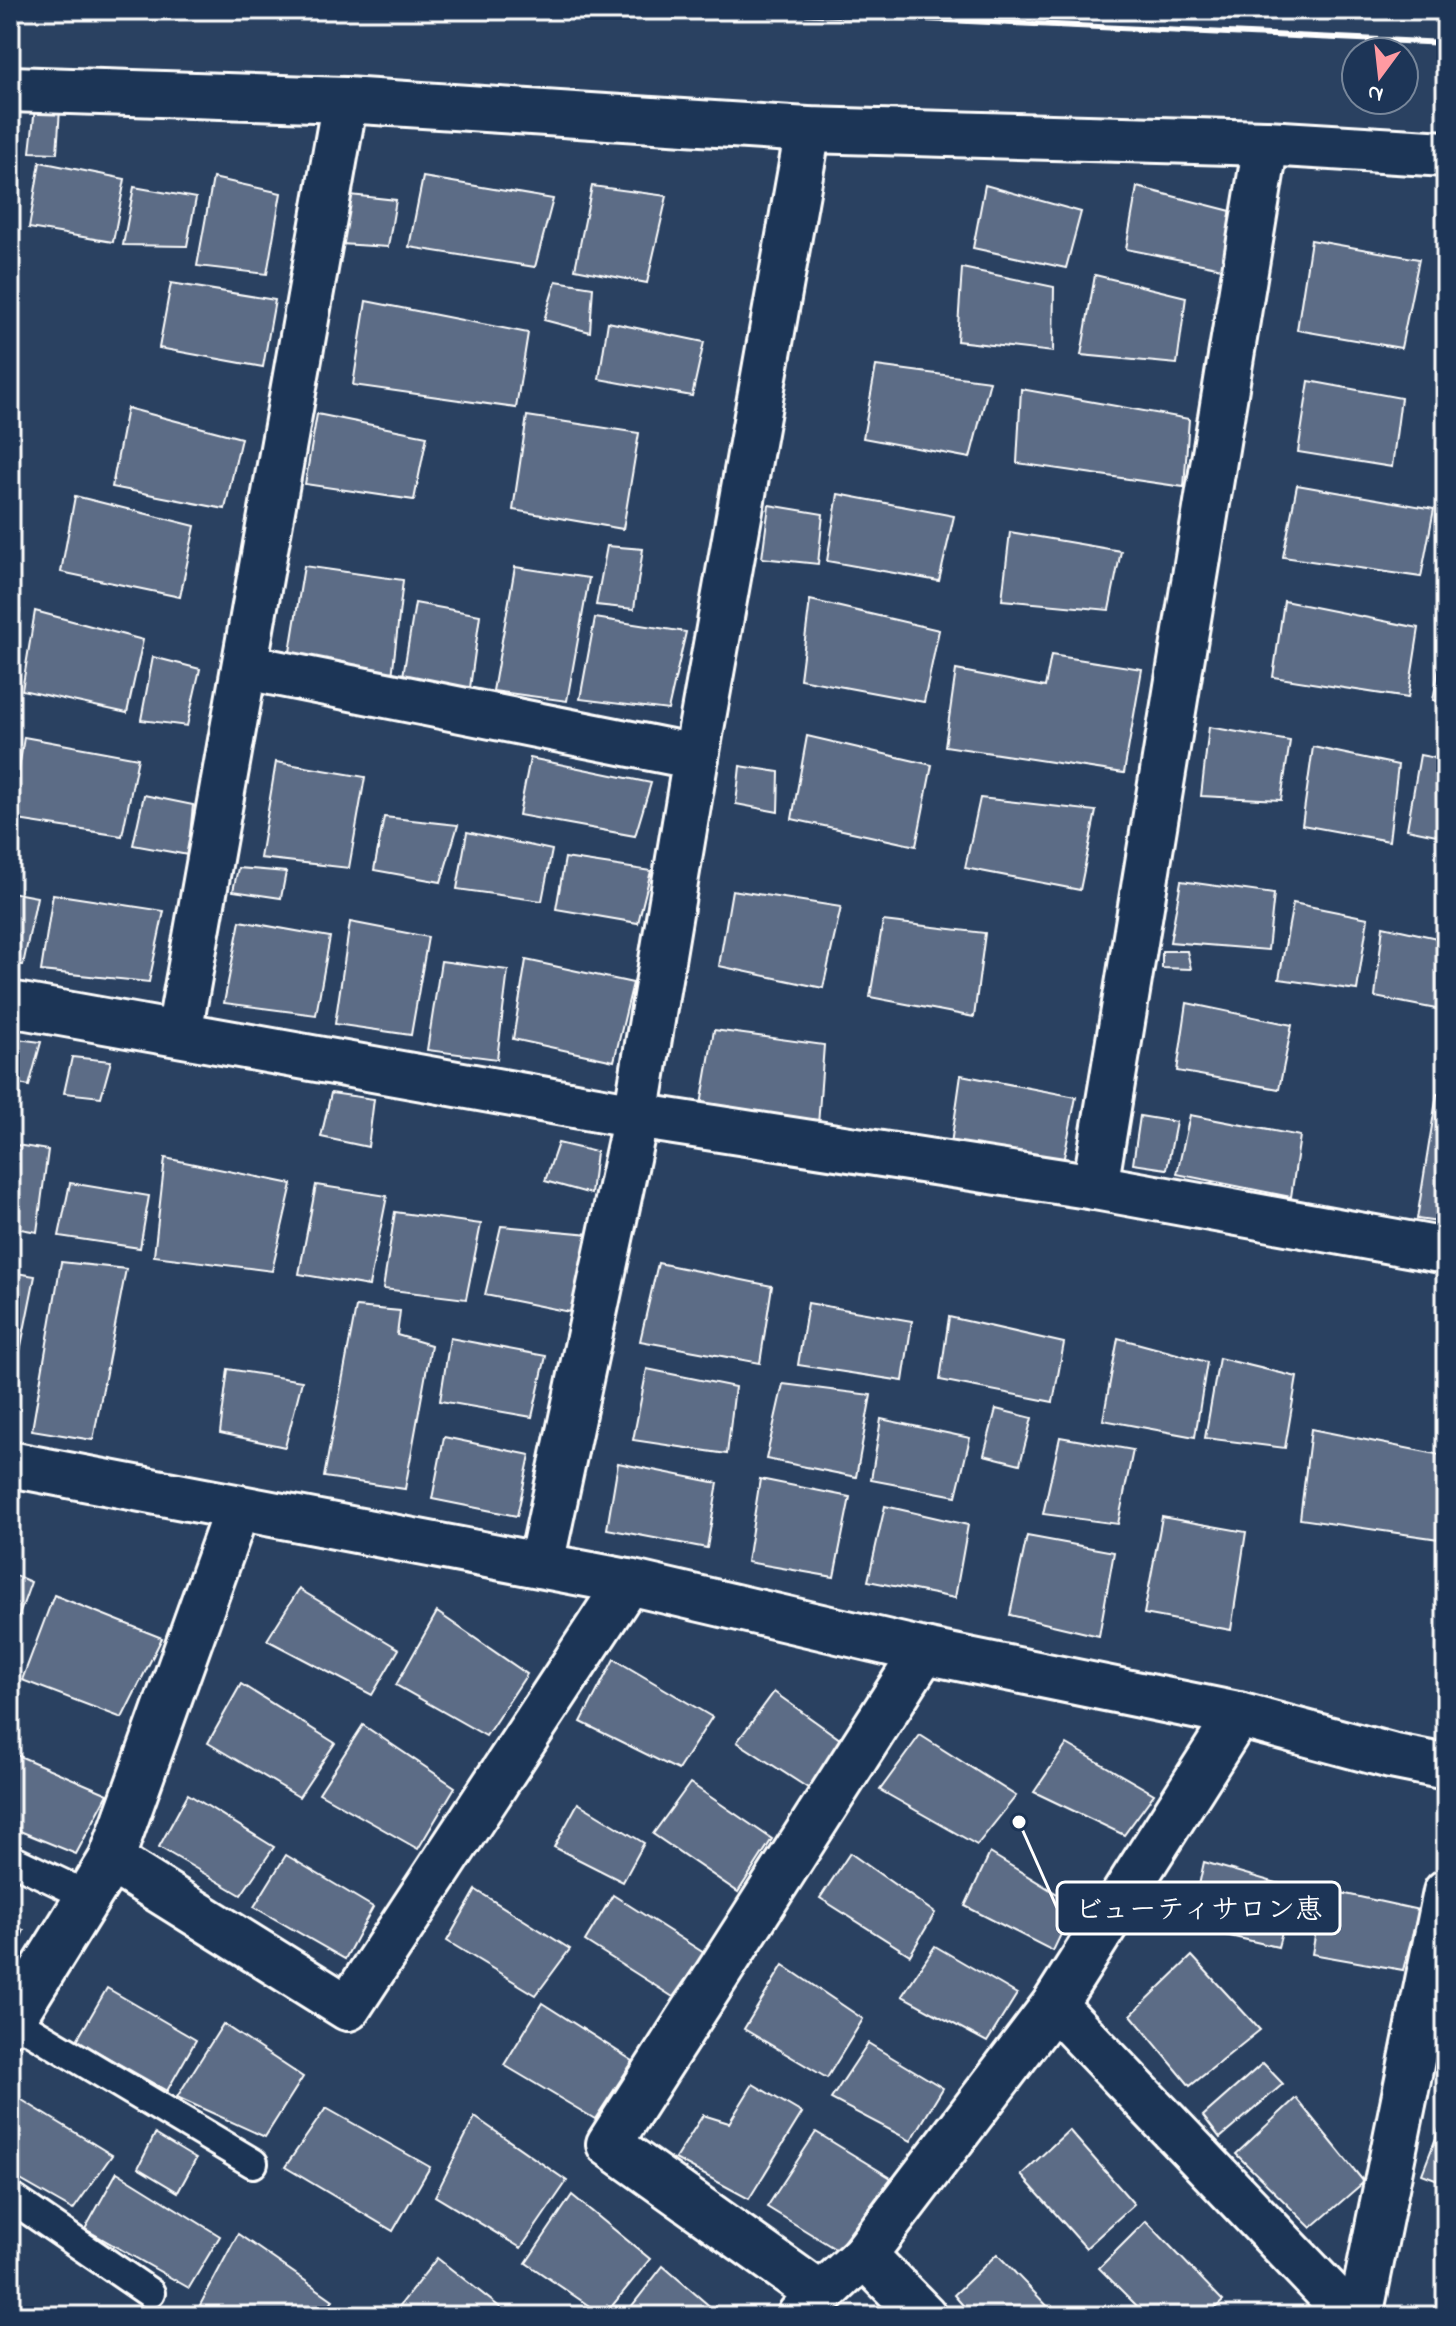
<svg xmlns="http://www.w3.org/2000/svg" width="1456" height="2326" font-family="'Indie Flower','Klee One',sans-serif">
  <rect width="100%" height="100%" fill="#2a4161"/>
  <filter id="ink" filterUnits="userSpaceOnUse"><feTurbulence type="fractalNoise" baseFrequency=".0125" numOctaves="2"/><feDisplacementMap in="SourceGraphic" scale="16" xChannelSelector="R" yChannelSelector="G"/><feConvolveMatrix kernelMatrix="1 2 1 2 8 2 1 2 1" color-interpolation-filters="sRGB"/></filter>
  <g filter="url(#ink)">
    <g fill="#5b6c86" stroke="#fff" stroke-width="2">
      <polygon points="35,108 60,109 57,153 30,152"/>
      <polygon points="40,162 125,179 113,242 29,228"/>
      <polygon points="423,177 553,199 535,267 409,247"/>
      <polygon points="213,178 281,193 267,274 197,266"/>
      <polygon points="985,185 1081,212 1066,268 973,248"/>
      <polygon points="592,186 667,196 647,283 575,269"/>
      <polygon points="134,187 196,198 187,246 123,245"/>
      <polygon points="1137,187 1231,211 1222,268 1126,249"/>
      <polygon points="350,195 396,200 388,247 341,244"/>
      <polygon points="1311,240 1419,259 1401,348 1297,330"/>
      <polygon points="962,268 1054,287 1053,352 957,341"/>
      <polygon points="1095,275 1186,297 1177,364 1081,355"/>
      <polygon points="556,281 593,287 590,332 544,320"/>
      <polygon points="171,283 275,300 263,367 159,348"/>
      <polygon points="366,301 528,333 516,408 353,385"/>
      <polygon points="1446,318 1446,353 1439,351"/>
      <polygon points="608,322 704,342 692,396 599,379"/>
      <polygon points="876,366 990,381 970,458 863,438"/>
      <polygon points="1309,381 1401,398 1392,467 1298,452"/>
      <polygon points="1021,389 1189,419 1184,487 1017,463"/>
      <polygon points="127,408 241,438 225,509 112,487"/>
      <polygon points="317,414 427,436 414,500 305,484"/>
      <polygon points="527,416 639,433 623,529 513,510"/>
      <polygon points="1297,485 1434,509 1421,577 1283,557"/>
      <polygon points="838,494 954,516 939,581 827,561"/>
      <polygon points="75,496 195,526 180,597 61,572"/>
      <polygon points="769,505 823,514 818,564 762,558"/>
      <polygon points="1010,532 1121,551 1109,610 1002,600"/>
      <polygon points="607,546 643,549 634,609 596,605"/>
      <polygon points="304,566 403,580 392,677 289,658"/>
      <polygon points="515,567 589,578 567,701 493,691"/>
      <polygon points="810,600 939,630 924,702 800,679"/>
      <polygon points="1284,601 1419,628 1408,698 1273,677"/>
      <polygon points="415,603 480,615 470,688 403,676"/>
      <polygon points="10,608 20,610 10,654"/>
      <polygon points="35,611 143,640 127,713 22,690"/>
      <polygon points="595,618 686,632 668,710 580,699"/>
      <polygon points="1445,635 1446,636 1446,702 1433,700"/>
      <polygon points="1051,655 1142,669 1124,773 945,746 956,670 1045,687"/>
      <polygon points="153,657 200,669 187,726 141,720"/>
      <polygon points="1209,727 1290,741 1281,800 1201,796"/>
      <polygon points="807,736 932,765 916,846 792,819"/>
      <polygon points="24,737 138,758 122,836 11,819"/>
      <polygon points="1313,747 1398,765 1389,841 1302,825"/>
      <polygon points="1420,755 1446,760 1446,837 1407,829"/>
      <polygon points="530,758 651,783 635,836 519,815"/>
      <polygon points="276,762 365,777 349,868 260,858"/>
      <polygon points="740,766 779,772 778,812 736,804"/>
      <polygon points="144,795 193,805 188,855 133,845"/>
      <polygon points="980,798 1096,811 1080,890 965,868"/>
      <polygon points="384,817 458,825 441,882 374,870"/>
      <polygon points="467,832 552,850 542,901 457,889"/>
      <polygon points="565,858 651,871 638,923 556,909"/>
      <polygon points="238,868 286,872 281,898 233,891"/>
      <polygon points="1181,881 1274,894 1268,950 1170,942"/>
      <polygon points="732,890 841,907 823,988 719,966"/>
      <polygon points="10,892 37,897 23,965 10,963"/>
      <polygon points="53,894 164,911 149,982 41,971"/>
      <polygon points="1293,903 1368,918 1357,990 1279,979"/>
      <polygon points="240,921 330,937 316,1015 224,1003"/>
      <polygon points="883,921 985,933 974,1017 870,997"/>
      <polygon points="350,922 428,937 411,1035 335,1024"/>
      <polygon points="1383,926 1446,940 1446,1011 1375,997"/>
      <polygon points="1162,951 1187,951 1191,969 1162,968"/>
      <polygon points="526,960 633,983 614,1061 513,1039"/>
      <polygon points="441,961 508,970 497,1059 427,1050"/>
      <polygon points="1187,1003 1292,1025 1279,1089 1177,1071"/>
      <polygon points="714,1030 824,1045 818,1125 701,1105"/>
      <polygon points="10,1038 41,1042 29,1086 10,1082"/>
      <polygon points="72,1057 111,1061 101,1097 64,1093"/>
      <polygon points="961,1075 1076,1097 1063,1162 951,1144"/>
      <polygon points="331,1093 374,1099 368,1147 321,1137"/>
      <polygon points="1437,1094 1446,1095 1446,1223 1417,1219"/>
      <polygon points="1190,1115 1300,1136 1291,1197 1177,1174"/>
      <polygon points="1140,1116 1176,1122 1167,1169 1133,1164"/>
      <polygon points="558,1143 596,1152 591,1194 545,1181"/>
      <polygon points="10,1144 48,1150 37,1232 10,1227"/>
      <polygon points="165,1158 292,1184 272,1271 154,1256"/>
      <polygon points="70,1183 149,1196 140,1248 59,1236"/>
      <polygon points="316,1185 387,1196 369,1286 299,1274"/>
      <polygon points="395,1212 481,1224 466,1299 383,1289"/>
      <polygon points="501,1226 590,1234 575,1313 485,1295"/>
      <polygon points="61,1262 126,1269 93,1440 32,1430"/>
      <polygon points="658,1263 772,1286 760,1363 640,1341"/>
      <polygon points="10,1272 35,1276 10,1401"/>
      <polygon points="808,1303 912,1321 903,1381 798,1365"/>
      <polygon points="356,1307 400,1311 397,1335 431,1345 405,1489 324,1477"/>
      <polygon points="949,1317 1064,1343 1053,1402 940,1380"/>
      <polygon points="450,1338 546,1356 532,1417 440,1401"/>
      <polygon points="1118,1338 1207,1362 1195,1437 1103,1420"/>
      <polygon points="1219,1358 1297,1377 1285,1448 1205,1438"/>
      <polygon points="228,1369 302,1381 285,1447 220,1433"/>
      <polygon points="647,1369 735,1387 727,1454 633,1440"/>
      <polygon points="783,1384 871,1395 856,1477 766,1459"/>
      <polygon points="996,1409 1032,1418 1020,1464 984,1455"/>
      <polygon points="881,1419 970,1438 956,1496 871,1480"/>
      <polygon points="1311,1429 1446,1456 1446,1540 1300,1519"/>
      <polygon points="444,1437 530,1455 517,1516 432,1499"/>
      <polygon points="1060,1437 1133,1450 1118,1524 1043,1514"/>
      <polygon points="618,1463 718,1483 707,1548 607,1529"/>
      <polygon points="760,1479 850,1497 834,1577 747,1562"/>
      <polygon points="885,1506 968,1525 955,1598 868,1581"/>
      <polygon points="1162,1517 1246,1532 1231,1630 1144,1614"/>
      <polygon points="1027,1536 1114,1552 1099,1636 1010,1615"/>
      <polygon points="10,1573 31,1582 10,1641"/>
      <polygon points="299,1589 399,1649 372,1695 267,1640"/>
      <polygon points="54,1595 162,1638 122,1718 22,1680"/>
      <polygon points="437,1612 527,1674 486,1736 396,1685"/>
      <polygon points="614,1659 712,1717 678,1770 581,1722"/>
      <polygon points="241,1684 335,1743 299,1797 208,1743"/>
      <polygon points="774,1692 844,1742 811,1790 737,1742"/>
      <polygon points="363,1725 455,1787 418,1849 319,1793"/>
      <polygon points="920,1735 1016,1796 977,1845 880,1790"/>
      <polygon points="1067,1744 1154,1794 1124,1835 1034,1792"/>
      <polygon points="10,1752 108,1794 76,1854 10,1827"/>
      <polygon points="690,1783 772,1839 738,1892 653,1834"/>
      <polygon points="188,1794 274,1847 241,1895 159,1847"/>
      <polygon points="578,1803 644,1843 623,1882 554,1847"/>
      <polygon points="850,1853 935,1913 910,1955 820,1898"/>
      <polygon points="990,1853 1075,1905 1053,1951 965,1906"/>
      <polygon points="286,1855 373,1907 345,1959 254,1907"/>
      <polygon points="1204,1862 1294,1888 1278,1947 1190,1927"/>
      <polygon points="1323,1889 1419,1910 1403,1970 1312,1954"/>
      <polygon points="476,1890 570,1949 536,1995 447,1941"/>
      <polygon points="613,1895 704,1953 673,1997 585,1941"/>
      <polygon points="10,1925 24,1930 10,1963"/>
      <polygon points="935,1946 1017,1994 987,2042 902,1996"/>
      <polygon points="1192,1956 1260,2030 1190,2086 1131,2015"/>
      <polygon points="783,1965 863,2019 827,2078 744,2029"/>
      <polygon points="107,1988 196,2040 167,2091 77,2040"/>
      <polygon points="542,2003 633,2061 595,2119 504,2065"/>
      <polygon points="223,2024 303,2077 265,2137 177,2097"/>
      <polygon points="868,2043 943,2088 911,2141 831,2099"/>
      <polygon points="1263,2063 1283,2084 1220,2138 1203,2116"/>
      <polygon points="753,2084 802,2113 749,2199 675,2159 703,2115 729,2123"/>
      <polygon points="17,2097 112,2155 73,2210 10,2174 10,2108"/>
      <polygon points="1296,2098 1364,2182 1311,2228 1236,2154"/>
      <polygon points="326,2108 430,2167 393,2231 285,2167"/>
      <polygon points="1446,2112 1446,2183 1422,2174"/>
      <polygon points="475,2117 567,2181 521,2248 435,2196"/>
      <polygon points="1069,2130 1134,2204 1086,2248 1021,2175"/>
      <polygon points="816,2132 891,2178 837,2250 767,2207"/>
      <polygon points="155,2134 196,2159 178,2192 138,2168"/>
      <polygon points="117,2172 220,2236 189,2288 85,2229"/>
      <polygon points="572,2195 650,2259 604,2316 526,2263"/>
      <polygon points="1146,2221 1223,2301 1206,2316 1147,2316 1099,2268"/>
      <polygon points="238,2234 333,2300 324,2316 220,2316 200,2305"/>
      <polygon points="997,2254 1057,2316 972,2316 954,2295"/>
      <polygon points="437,2258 511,2316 410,2316 398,2308"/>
      <polygon points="663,2266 721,2316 624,2316"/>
    </g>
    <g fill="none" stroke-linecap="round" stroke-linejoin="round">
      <defs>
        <g id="lane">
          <polyline points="10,1859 88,1896"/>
          <polyline points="12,2019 253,2163"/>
          <polyline points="10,2197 150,2293"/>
        </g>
        <g id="street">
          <polyline points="10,89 345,100 808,130 1266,143 1446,154"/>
          <polyline points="246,667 696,757"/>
          <polyline points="10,1004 636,1116 1095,1187 1446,1251"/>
          <polyline points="179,1033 345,100"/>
          <polyline points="1095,1187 1266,143"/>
          <polyline points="541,1564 636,1116 696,757 808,130"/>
          <polyline points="111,1860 348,2008 628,1582"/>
          <polyline points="1054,2005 1351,2316"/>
          <polyline points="10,2023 111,1860 237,1509"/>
          <polyline points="864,2255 924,2316"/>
          <polyline points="821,2295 609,2144 924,1651"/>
          <polyline points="800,2315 864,2255 1054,2005 1238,1715"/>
          <polyline points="1360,2316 1446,1892"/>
        </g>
        <polyline id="secondary" points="10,1464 628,1582 924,1651 1238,1715 1391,1756 1446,1767"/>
      </defs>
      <use href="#lane" stroke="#fff" stroke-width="34"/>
      <use href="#street" stroke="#fff" stroke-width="50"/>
      <use href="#secondary" stroke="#fff" stroke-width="50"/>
      <use href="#lane" stroke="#1d3557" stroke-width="28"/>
      <use href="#street" stroke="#1d3557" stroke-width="44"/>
      <use href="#secondary" stroke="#1d3557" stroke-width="44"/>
      <polyline stroke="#fff" stroke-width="6" points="729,10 1446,43"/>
    </g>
  </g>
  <path fill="none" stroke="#fff" stroke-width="3" d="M1019 1822L1057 1908"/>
  <circle fill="#fff" stroke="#1d3557" stroke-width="3" cx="1019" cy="1822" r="8"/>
  <rect fill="#1d3557" stroke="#fff" stroke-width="3" x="1057" y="1882" width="283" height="52" rx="8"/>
  <g font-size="28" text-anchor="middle" font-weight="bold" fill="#fff">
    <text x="1199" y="1918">ビューティサロン恵</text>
  </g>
  <rect width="1456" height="2326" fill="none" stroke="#1d3557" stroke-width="40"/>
  <rect x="20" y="20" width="1416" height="2286" fill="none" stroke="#fff" stroke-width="3" filter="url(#ink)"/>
  <g transform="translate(1380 76) rotate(195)"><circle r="38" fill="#1d3557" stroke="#77869a" stroke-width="2"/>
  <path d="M0-6L14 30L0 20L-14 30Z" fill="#ff9aa2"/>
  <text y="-12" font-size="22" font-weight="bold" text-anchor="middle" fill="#ffffff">N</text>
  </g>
</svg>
